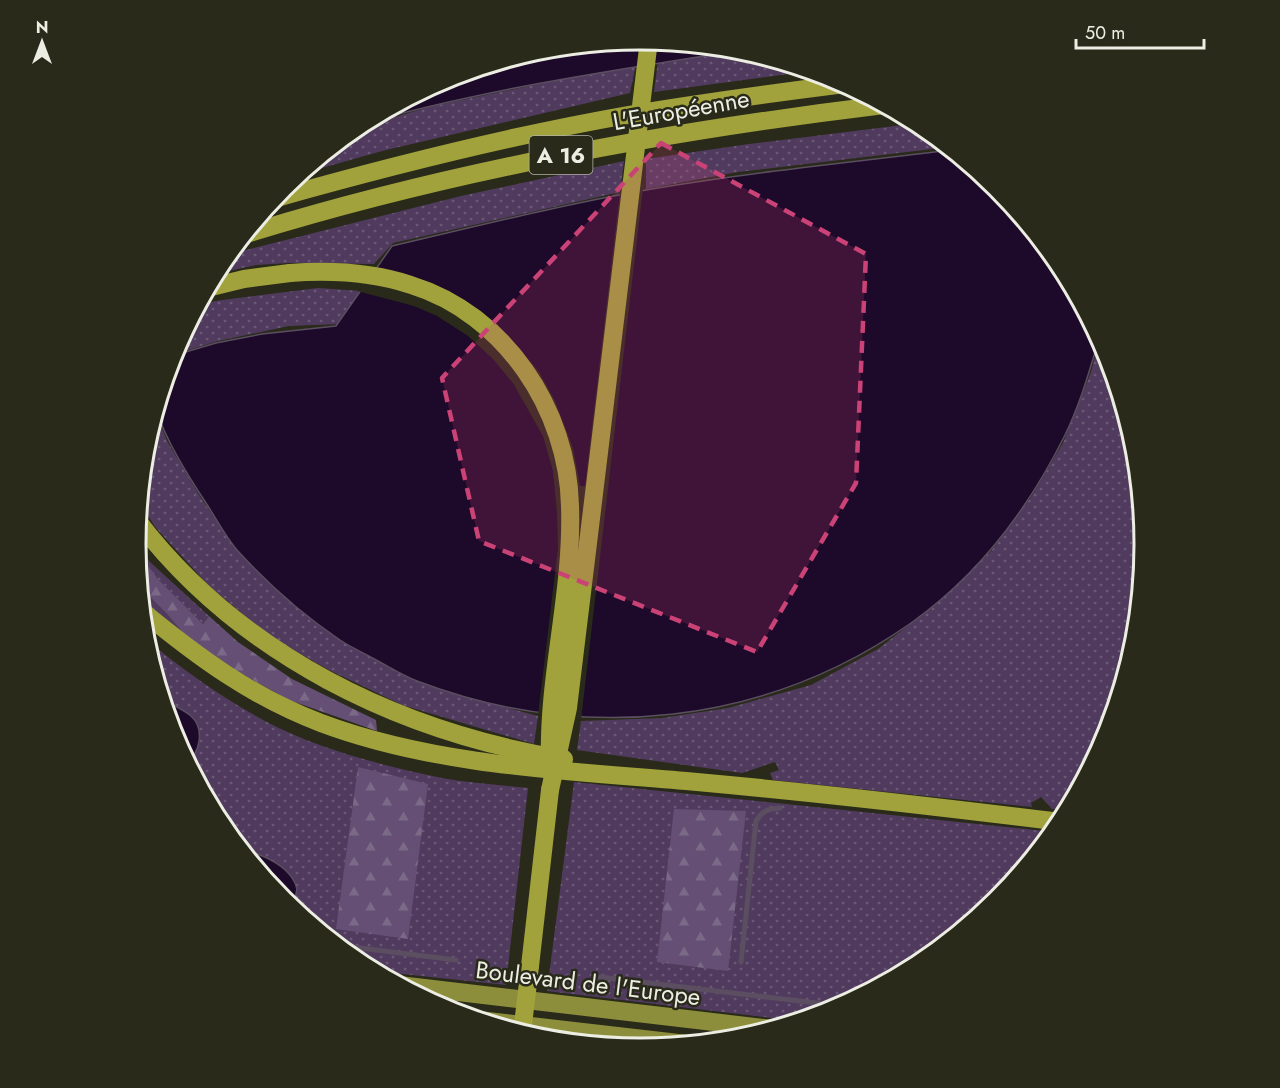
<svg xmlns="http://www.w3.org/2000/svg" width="1280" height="1088" font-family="Jost,sans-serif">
  <defs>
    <pattern id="grass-dots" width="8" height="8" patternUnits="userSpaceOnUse" patternTransform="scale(1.5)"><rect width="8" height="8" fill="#503b5f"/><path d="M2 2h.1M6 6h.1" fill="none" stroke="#6a5876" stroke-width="1.8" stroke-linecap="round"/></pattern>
    <pattern id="forest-firs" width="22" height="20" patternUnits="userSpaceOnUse" patternTransform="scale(1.5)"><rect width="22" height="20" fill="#654f74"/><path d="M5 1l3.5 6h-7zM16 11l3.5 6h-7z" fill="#7b6988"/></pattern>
  </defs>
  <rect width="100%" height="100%" fill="#292a1a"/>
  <g fill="url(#grass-dots)">
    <polygon points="739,49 811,71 654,92 658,61"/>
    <polygon points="636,64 630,93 382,151 297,175 353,129 433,106"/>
    <polygon points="919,123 949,147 738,172 646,189 646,159 749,144"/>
    <polygon points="624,161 620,192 393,243 374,264 289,263 256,265 215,274 226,257 242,251 461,196"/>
    <polygon points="318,288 361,291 341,324 289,326 218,341 172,355 197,307 215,301"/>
    <polygon points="1100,338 1107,351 1135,446 1145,544 1135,643 1106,738 1067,810 1052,809 1041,797 1031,803 1032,807 773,780 770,773 779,770 775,762 742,773 577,750 581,721 662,718 728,708 811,685 878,649 936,604 991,551 1031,497 1063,443 1091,372"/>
    <polygon points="155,411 167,441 201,498 230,540 271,585 324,626 460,695 538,716 534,744 402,705 329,670 272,638 209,586 156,528 139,502 145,445"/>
    <polygon points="135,543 150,562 209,616 203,624 157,578 146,562 137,563"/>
    <polygon points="139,586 166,613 190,641 141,601"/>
    <path d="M144 638C182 669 222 698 265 721 317 749 384 766 442 778 470 783 500 785 528 788L506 985 374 971 359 964 283 901 220 824 173 737Z"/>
    <polygon points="574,782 1054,832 997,901 920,964 833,1011 798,1021 547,991"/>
  </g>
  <g fill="url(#forest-firs)">
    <polygon points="146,562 157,578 203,624 209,616 238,642 292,679 376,720 377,731 289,700 229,667 190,641 166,613 139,586 137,563"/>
    <polygon points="358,767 428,784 408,939 336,929"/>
    <polygon points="674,809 746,811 728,971 657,962"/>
  </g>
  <g fill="#1d0929" stroke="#5b4e61" stroke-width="1.5">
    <path d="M640 39 742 50C614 70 484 89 358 125L447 77 542 49Z"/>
    <path d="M952 150 997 187 1060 264 1099 336 1096 349C1087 379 1078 409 1064 437 1028 509 977 576 911 623 764 726 583 744 417 681 404 676 391 668 378 661 366 654 352 648 340 640 303 615 267 583 237 550 225 536 216 518 206 503 187 474 167 442 156 410L172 356 216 343 262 334 336 326 392 246C477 226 561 205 646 190 747 173 850 162 952 150Z"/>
    <path d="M162 699C170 704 183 709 191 716 205 729 200 752 187 763L173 737Z"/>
    <path d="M238 847C259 854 291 864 297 889L294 904 289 906 283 901Z"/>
  </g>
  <polygon fill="#292a1a" points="643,188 581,720 538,715 558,548 557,513 553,471 543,436 513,383 493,359 468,336 437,316 414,306 357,291 373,268 512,340 539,372 555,401 573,448 580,486 585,486 620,192"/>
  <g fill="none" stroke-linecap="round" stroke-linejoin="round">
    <g stroke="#5b4e61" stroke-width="5">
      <polyline points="336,945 456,960"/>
      <path d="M741 962 756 821C763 810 768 809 780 808"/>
      <polyline points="600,977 842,1006"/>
    </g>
    <g stroke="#8d8e3b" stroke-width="18">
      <polyline points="399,985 772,1029"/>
      <polyline points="479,1020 687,1044"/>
    </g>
    <g stroke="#a1a23b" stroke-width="18">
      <path d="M273 199C390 166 508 136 628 115 700 103 773 93 845 84"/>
      <path d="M243 235C452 170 668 131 884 105"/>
      <polyline points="207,288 244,279 290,273"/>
      <path d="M137 520C240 655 399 732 564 759"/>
      <path d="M142 611C198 657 252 697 321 723 438 767 573 771 697 782 818 793 940 807 1061 822"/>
      <polyline points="530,966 550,790"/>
    </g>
    <g stroke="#a1a23b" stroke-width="18">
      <path d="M290 273C331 270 372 272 411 285 505 314 568 410 570 506 573 593 547 678 550 764"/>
      <polyline points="550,790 568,708 649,40"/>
      <polyline points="522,1033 530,966"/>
    </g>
  </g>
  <path fill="#cb4376" fill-opacity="0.2" stroke="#cb4376" stroke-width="4.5" stroke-dasharray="12 8" stroke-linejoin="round" d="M661 143 866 254 856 483 757 652 479 541 442 378Z"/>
  <g text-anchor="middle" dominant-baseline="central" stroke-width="5" stroke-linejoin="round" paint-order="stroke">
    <rect fill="#292a1a" stroke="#b2b3a7" stroke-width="1.5" x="529.5" y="136" width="63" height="38" rx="4.5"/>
    <g font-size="22" font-weight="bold" fill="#edeee3">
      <text x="561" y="155">A 16</text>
    </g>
    <g font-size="24" fill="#edeee3" stroke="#292a1a">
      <text transform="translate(681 110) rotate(-10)">L'Européenne</text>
      <text transform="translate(588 983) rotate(7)">Boulevard de l'Europe</text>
    </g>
  </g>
  <path d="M0 0H1280V1088H0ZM146 544a494 494 0 1 1 988 0a494 494 0 1 1-988 0Z" fill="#292a1a" fill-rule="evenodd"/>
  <path fill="none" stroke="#edeee3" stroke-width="3" d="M146 544a494 494 0 1 1 988 0a494 494 0 1 1-988 0Z"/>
  <g transform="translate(42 42)" stroke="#292a1a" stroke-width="4.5" paint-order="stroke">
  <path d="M0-4.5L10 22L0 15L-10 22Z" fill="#edeee3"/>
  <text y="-9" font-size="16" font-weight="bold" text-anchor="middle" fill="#edeee3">N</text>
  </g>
  <path d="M1076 39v9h128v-9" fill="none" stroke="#edeee3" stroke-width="3"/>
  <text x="1085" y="39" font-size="18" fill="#edeee3" stroke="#292a1a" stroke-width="4.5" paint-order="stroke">50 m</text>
</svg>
